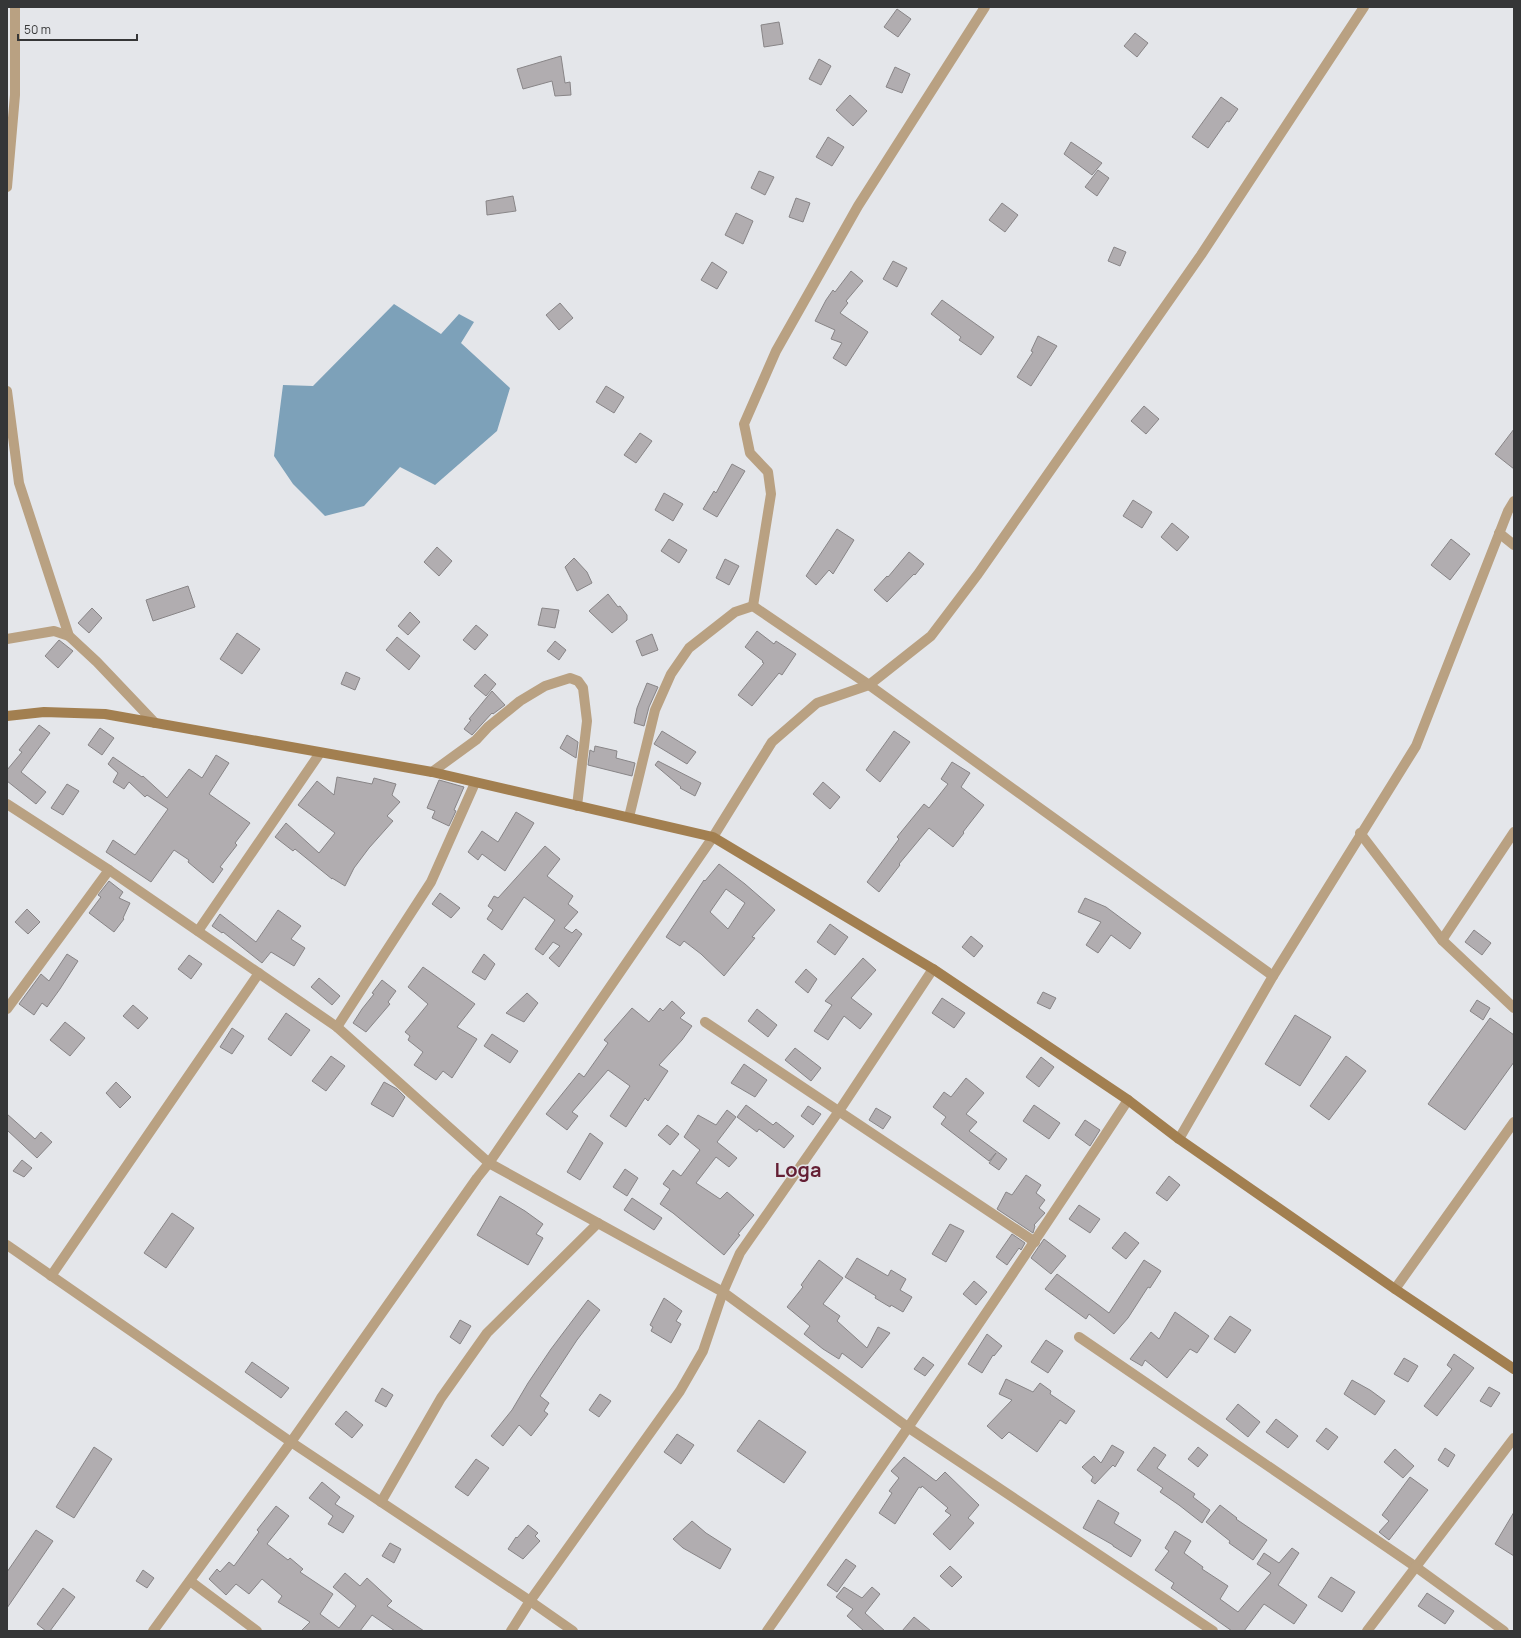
<svg xmlns="http://www.w3.org/2000/svg" width="1521" height="1638" font-family="Manrope,sans-serif">
  <rect width="100%" height="100%" fill="#e4e6ea"/>
  <polygon fill="#7da1b9" points="394,304 441,334 459,314 474,322 461,343 510,388 497,431 435,485 400,467 364,506 325,516 293,484 274,456 283,385 313,386"/>
  <g fill="#b1adb0" stroke="#888587" fill-rule="evenodd">
    <polygon points="897,9 911,19 898,37 884,27"/>
    <polygon points="779,22 783,44 764,47 761,25"/>
    <polygon points="1135,33 1148,43 1137,57 1124,46"/>
    <polygon points="561,56 565,83 570,82 571,95 555,96 552,81 523,89 517,69"/>
    <polygon points="819,59 831,66 821,85 809,79"/>
    <polygon points="895,67 910,74 902,93 886,87"/>
    <polygon points="850,95 867,111 853,126 836,110"/>
    <polygon points="1221,97 1238,109 1229,122 1227,121 1208,148 1192,137"/>
    <polygon points="828,137 844,147 832,166 816,157"/>
    <polygon points="1071,142 1102,163 1092,175 1064,154"/>
    <polygon points="1098,170 1109,178 1097,196 1085,187"/>
    <polygon points="759,171 774,177 765,195 751,188"/>
    <polygon points="513,196 516,211 487,215 486,201"/>
    <polygon points="796,198 810,203 803,222 789,217"/>
    <polygon points="1002,203 1018,215 1005,232 989,220"/>
    <polygon points="736,213 753,221 743,244 725,235"/>
    <polygon points="1114,247 1126,252 1120,266 1108,261"/>
    <polygon points="893,261 907,268 897,287 883,279"/>
    <polygon points="712,262 727,272 717,289 701,280"/>
    <polygon points="851,271 863,281 846,301 848,303 840,313 868,332 846,366 833,358 842,343 831,339 835,330 815,321 826,300 833,290 835,292"/>
    <polygon points="942,300 994,337 981,355 959,340 961,337 931,314"/>
    <polygon points="560,303 573,318 559,330 546,315"/>
    <polygon points="1038,336 1057,346 1031,386 1017,377 1033,352 1031,351"/>
    <polygon points="606,386 624,397 614,413 596,402"/>
    <polygon points="1144,406 1159,419 1146,434 1131,421"/>
    <polygon points="1514,429 1514,469 1495,454"/>
    <polygon points="640,433 652,441 636,463 624,455"/>
    <polygon points="732,464 745,471 717,517 703,509 714,491 716,493"/>
    <polygon points="664,493 683,504 673,521 655,510"/>
    <polygon points="1133,500 1152,512 1142,528 1123,516"/>
    <polygon points="1172,523 1189,537 1177,551 1161,537"/>
    <polygon points="837,529 854,540 833,574 829,570 816,585 806,576"/>
    <polygon points="669,539 687,550 679,563 661,551"/>
    <polygon points="1451,539 1470,554 1450,580 1431,565"/>
    <polygon points="437,547 452,561 439,576 424,562"/>
    <polygon points="909,552 924,564 915,575 914,574 887,602 874,590 887,576 888,577"/>
    <polygon points="574,558 587,572 592,583 577,591 565,567"/>
    <polygon points="725,559 739,566 729,585 716,578"/>
    <polygon points="188,586 195,607 153,621 146,600"/>
    <polygon points="608,594 618,607 620,606 627,615 627,620 612,633 589,611"/>
    <polygon points="92,608 102,618 89,633 78,623"/>
    <polygon points="542,608 559,610 555,628 538,625"/>
    <polygon points="410,612 420,622 408,635 398,626"/>
    <polygon points="476,625 488,635 475,650 463,640"/>
    <polygon points="757,631 774,644 776,641 796,654 782,675 779,673 752,706 738,695 764,663 762,662 763,661 745,647"/>
    <polygon points="237,633 260,649 242,674 220,659"/>
    <polygon points="652,634 658,650 642,656 636,641"/>
    <polygon points="397,637 420,656 409,670 386,650"/>
    <polygon points="59,640 73,651 58,668 45,656"/>
    <polygon points="555,641 566,650 559,660 547,651"/>
    <polygon points="346,672 360,678 355,690 341,684"/>
    <polygon points="485,674 496,684 486,696 474,686"/>
    <polygon points="647,683 658,687 649,707 644,726 634,723 637,708"/>
    <polygon points="492,691 505,705 493,714 492,713 472,735 464,729 471,720 469,719"/>
    <polygon points="39,725 50,733 21,772 46,792 36,804 7,781 7,770 22,752 19,750"/>
    <polygon points="100,728 114,738 102,755 88,745"/>
    <polygon points="662,731 696,752 687,764 654,744"/>
    <polygon points="894,731 910,742 880,782 866,770"/>
    <polygon points="567,735 578,742 576,758 560,748"/>
    <polygon points="595,746 617,751 616,758 635,763 632,776 588,765 590,750 594,752"/>
    <polygon points="216,755 229,763 209,794 250,823 235,843 237,845 220,867 223,869 213,883 188,862 189,860 174,850 151,882 106,852 113,840 135,855 168,809 147,795 145,797 129,782 124,789 113,782 118,773 108,764 113,757 142,777 143,776 167,798 189,769 202,778"/>
    <polygon points="658,761 701,783 695,796 680,788 681,787 655,765"/>
    <polygon points="952,762 970,773 961,787 984,805 963,832 964,833 953,847 929,828 899,864 900,865 879,892 867,882 899,839 897,837 924,804 929,808 948,784 941,779"/>
    <polygon points="337,777 372,784 374,778 396,784 392,795 400,802 387,816 393,821 369,848 354,868 345,886 332,878 332,879 295,849 293,851 275,837 286,823 319,853 335,833 298,805 317,781 334,795"/>
    <polygon points="439,780 464,787 454,810 456,811 449,826 432,818 435,811 427,808"/>
    <polygon points="823,782 840,797 830,809 813,794"/>
    <polygon points="67,784 79,791 63,815 51,808"/>
    <polygon points="516,812 534,823 505,871 482,854 478,860 468,852 482,831 498,842"/>
    <polygon points="545,846 560,859 547,876 573,896 568,904 578,912 564,928 572,933 576,929 582,934 559,967 549,958 560,946 553,942 543,955 535,949 555,920 524,897 502,930 487,919 493,910 488,906 494,896 498,898"/>
    <path d="M719 864 745 884 775 910 752 937 755 938 724 976 701 954 684 941 680 946 666 937 704 880 705 881ZM726 889 745 903 728 929 710 912Z"/>
    <polygon points="109,881 123,892 119,898 130,903 123,918 124,919 114,932 89,913 101,897 98,895"/>
    <polygon points="440,893 460,908 451,918 432,904"/>
    <polygon points="1085,898 1106,907 1141,933 1130,949 1111,935 1098,953 1086,945 1101,922 1078,912"/>
    <polygon points="27,909 40,922 28,934 15,922"/>
    <polygon points="278,910 301,926 291,939 305,948 294,966 271,952 262,963 223,932 222,933 212,926 220,914 256,942"/>
    <polygon points="830,924 848,937 835,955 817,942"/>
    <polygon points="1474,930 1491,943 1482,955 1465,942"/>
    <polygon points="971,936 983,946 974,957 962,947"/>
    <polygon points="67,954 78,961 60,989 47,1007 42,1003 34,1015 19,1004 41,974 49,981"/>
    <polygon points="484,954 495,964 485,980 472,972"/>
    <polygon points="189,955 202,964 191,979 178,969"/>
    <polygon points="863,958 876,970 851,998 872,1014 860,1029 844,1016 828,1040 814,1031 832,1005 825,1001"/>
    <polygon points="423,967 475,1004 457,1027 477,1039 452,1078 443,1071 436,1080 414,1065 423,1052 408,1040 410,1036 405,1032 428,1004 408,987"/>
    <polygon points="806,969 817,979 808,993 795,982"/>
    <polygon points="319,978 340,996 332,1005 311,987"/>
    <polygon points="382,980 396,991 388,1002 390,1004 366,1032 353,1023 362,1009 374,994 372,993"/>
    <polygon points="1043,992 1056,998 1050,1009 1037,1003"/>
    <polygon points="527,993 538,1003 524,1022 506,1013"/>
    <polygon points="942,998 965,1013 954,1028 932,1013"/>
    <polygon points="1477,1000 1490,1008 1483,1020 1470,1011"/>
    <polygon points="672,1001 685,1013 680,1018 692,1026 682,1040 659,1065 668,1071 648,1101 645,1098 626,1127 610,1116 630,1086 608,1070 572,1112 578,1116 567,1130 546,1114 579,1073 584,1077 608,1043 604,1040 632,1008 649,1022 660,1008 663,1011"/>
    <polygon points="133,1005 148,1018 138,1029 123,1016"/>
    <polygon points="757,1009 777,1025 768,1037 748,1021"/>
    <polygon points="286,1013 310,1030 291,1056 268,1039"/>
    <polygon points="1295,1015 1331,1037 1300,1086 1265,1064"/>
    <polygon points="1490,1018 1514,1035 1514,1062 1465,1130 1428,1104"/>
    <polygon points="65,1022 85,1038 70,1056 50,1040"/>
    <polygon points="232,1028 244,1036 232,1054 220,1047"/>
    <polygon points="492,1034 518,1051 510,1063 484,1046"/>
    <polygon points="795,1048 821,1068 811,1081 785,1060"/>
    <polygon points="331,1056 345,1066 326,1091 312,1081"/>
    <polygon points="1346,1056 1366,1071 1329,1120 1310,1106"/>
    <polygon points="1041,1057 1054,1067 1039,1087 1026,1077"/>
    <polygon points="744,1064 767,1080 755,1097 731,1083"/>
    <polygon points="966,1078 984,1093 966,1114 977,1122 969,1131 1007,1159 999,1170 989,1163 996,1153 989,1161 941,1124 946,1117 933,1107 944,1092 951,1097"/>
    <polygon points="116,1082 131,1097 120,1108 106,1093"/>
    <polygon points="384,1082 397,1089 405,1097 393,1117 371,1104"/>
    <polygon points="746,1105 773,1125 776,1122 794,1136 784,1148 759,1129 757,1132 737,1117"/>
    <polygon points="1034,1105 1060,1123 1049,1139 1023,1121"/>
    <polygon points="808,1106 821,1114 813,1125 801,1116"/>
    <polygon points="876,1108 891,1117 883,1129 869,1120"/>
    <polygon points="727,1110 736,1117 717,1142 737,1158 729,1167 716,1157 696,1183 720,1199 727,1192 754,1215 738,1234 740,1235 724,1255 673,1213 660,1204 670,1189 663,1184 673,1170 681,1176 700,1150 684,1137 698,1115 716,1125"/>
    <polygon points="7,1114 35,1139 41,1132 52,1142 37,1158 7,1130"/>
    <polygon points="1085,1120 1100,1130 1090,1146 1075,1135"/>
    <polygon points="667,1125 679,1134 670,1145 658,1135"/>
    <polygon points="590,1133 603,1143 580,1180 567,1172"/>
    <polygon points="22,1160 32,1168 24,1177 13,1171"/>
    <polygon points="625,1169 638,1178 627,1196 613,1187"/>
    <polygon points="1026,1175 1041,1185 1036,1193 1045,1200 1039,1208 1045,1213 1034,1225 1035,1226 1033,1233 997,1209 1006,1192 1012,1195"/>
    <polygon points="1169,1176 1180,1185 1167,1201 1156,1193"/>
    <polygon points="500,1196 525,1211 543,1224 536,1234 543,1238 528,1265 477,1235"/>
    <polygon points="632,1198 662,1218 654,1230 624,1210"/>
    <polygon points="1079,1205 1100,1219 1090,1233 1069,1219"/>
    <polygon points="172,1213 194,1228 166,1268 144,1253"/>
    <polygon points="950,1224 964,1231 946,1262 932,1254"/>
    <polygon points="1125,1232 1139,1243 1126,1259 1112,1248"/>
    <polygon points="1012,1234 1025,1243 1021,1250 1019,1248 1007,1265 996,1257"/>
    <polygon points="1044,1239 1066,1256 1051,1274 1031,1258"/>
    <polygon points="857,1258 888,1276 891,1270 906,1279 900,1290 912,1297 903,1312 891,1305 890,1307 875,1298 876,1296 845,1277"/>
    <polygon points="819,1260 843,1278 823,1304 840,1316 837,1321 867,1348 878,1327 890,1333 862,1368 842,1353 839,1359 823,1349 804,1334 810,1326 787,1307 803,1287 801,1285"/>
    <polygon points="1144,1260 1161,1271 1150,1288 1148,1287 1128,1318 1114,1334 1089,1314 1086,1319 1045,1289 1057,1274 1109,1313"/>
    <polygon points="974,1281 987,1292 976,1305 963,1294"/>
    <polygon points="664,1298 682,1311 676,1321 681,1324 671,1343 651,1331 653,1327 650,1325"/>
    <polygon points="588,1300 600,1310 577,1340 540,1396 549,1403 544,1411 548,1414 531,1436 519,1425 503,1446 491,1436 512,1410 528,1383 551,1349"/>
    <polygon points="1175,1312 1209,1336 1197,1353 1190,1349 1167,1378 1145,1360 1142,1366 1130,1359 1151,1332 1159,1339"/>
    <polygon points="1230,1316 1251,1330 1235,1353 1214,1339"/>
    <polygon points="460,1320 471,1326 460,1344 450,1337"/>
    <polygon points="987,1334 1002,1346 994,1356 993,1355 982,1373 968,1364"/>
    <polygon points="1046,1340 1063,1351 1048,1373 1031,1362"/>
    <polygon points="1454,1354 1474,1368 1437,1416 1424,1406 1452,1369 1447,1365"/>
    <polygon points="923,1357 934,1365 925,1376 914,1369"/>
    <polygon points="1404,1358 1418,1366 1408,1382 1394,1374"/>
    <polygon points="252,1362 289,1388 281,1398 245,1372"/>
    <polygon points="1006,1379 1033,1392 1040,1383 1051,1391 1050,1394 1075,1411 1066,1424 1060,1420 1037,1452 1009,1432 1002,1439 987,1426 1012,1400 999,1394"/>
    <polygon points="1352,1380 1370,1390 1385,1401 1375,1415 1344,1394"/>
    <polygon points="1489,1387 1500,1393 1491,1407 1480,1401"/>
    <polygon points="382,1388 393,1395 386,1407 375,1401"/>
    <polygon points="600,1394 611,1401 599,1417 589,1410"/>
    <polygon points="1238,1404 1260,1422 1248,1437 1226,1419"/>
    <polygon points="346,1411 363,1425 352,1438 335,1424"/>
    <polygon points="1276,1419 1298,1436 1288,1448 1266,1432"/>
    <polygon points="759,1420 806,1452 784,1483 737,1451"/>
    <polygon points="1326,1428 1338,1437 1328,1450 1316,1441"/>
    <polygon points="677,1434 694,1445 681,1464 664,1452"/>
    <polygon points="1112,1445 1124,1452 1115,1467 1113,1465 1095,1484 1091,1481 1093,1477 1082,1467 1094,1456 1101,1463"/>
    <polygon points="94,1447 112,1459 74,1518 56,1507"/>
    <polygon points="1154,1447 1166,1455 1157,1468 1195,1494 1193,1497 1210,1510 1202,1523 1179,1505 1160,1492 1163,1488 1137,1470"/>
    <polygon points="1198,1447 1208,1455 1198,1467 1188,1459"/>
    <polygon points="1445,1448 1455,1455 1448,1467 1438,1460"/>
    <polygon points="1395,1449 1414,1466 1403,1478 1384,1462"/>
    <polygon points="904,1457 936,1481 945,1472 979,1505 968,1518 974,1523 950,1550 933,1534 951,1515 945,1511 948,1508 922,1486 921,1488 919,1487 895,1524 879,1513 892,1493 889,1491 899,1478 891,1471"/>
    <polygon points="476,1459 489,1468 468,1496 455,1487"/>
    <polygon points="1410,1477 1428,1490 1389,1540 1379,1532 1389,1521 1382,1515"/>
    <polygon points="322,1482 340,1497 335,1504 354,1516 343,1533 328,1524 333,1516 309,1498"/>
    <polygon points="1098,1500 1119,1513 1114,1523 1141,1540 1131,1557 1113,1546 1113,1545 1083,1528"/>
    <polygon points="1220,1505 1237,1518 1236,1519 1267,1540 1253,1560 1229,1543 1230,1541 1206,1522"/>
    <polygon points="276,1506 289,1516 267,1544 288,1560 290,1558 303,1569 300,1572 333,1594 320,1614 339,1628 356,1606 333,1587 345,1573 360,1586 367,1578 392,1601 387,1606 424,1631 395,1631 372,1615 360,1631 301,1631 310,1622 278,1602 282,1596 262,1579 249,1594 236,1584 226,1595 209,1579 217,1569 220,1572 229,1562 234,1566 259,1532 257,1530"/>
    <polygon points="1514,1512 1514,1556 1495,1544"/>
    <polygon points="692,1521 706,1533 731,1549 720,1569 683,1548 673,1539"/>
    <polygon points="528,1525 538,1533 535,1536 540,1541 523,1559 508,1549 516,1537 517,1538"/>
    <polygon points="36,1530 53,1541 7,1608 7,1572"/>
    <polygon points="1175,1531 1191,1541 1184,1553 1203,1567 1202,1569 1228,1586 1220,1599 1238,1612 1271,1573 1257,1564 1264,1553 1279,1563 1292,1548 1299,1553 1278,1585 1307,1605 1294,1624 1264,1604 1244,1631 1232,1631 1171,1588 1174,1583 1155,1570 1169,1551 1165,1548"/>
    <polygon points="390,1543 401,1549 394,1563 382,1556"/>
    <polygon points="846,1559 856,1566 837,1592 827,1585"/>
    <polygon points="950,1566 962,1577 952,1587 940,1576"/>
    <polygon points="143,1570 154,1578 147,1588 136,1581"/>
    <polygon points="1331,1577 1355,1592 1342,1612 1318,1597"/>
    <polygon points="844,1587 862,1598 872,1587 880,1594 865,1613 885,1631 864,1631 847,1616 853,1609 836,1597"/>
    <polygon points="63,1588 75,1597 50,1631 46,1631 37,1624"/>
    <polygon points="1427,1593 1454,1611 1445,1624 1418,1606"/>
    <polygon points="914,1617 931,1631 902,1631"/>
  </g>
  <g fill="none" stroke-linecap="round" stroke-linejoin="round">
    <g stroke="#b9a182" stroke-width="10">
      <polyline points="7,187 15,95 15,7"/>
      <polyline points="7,391 19,483 69,636 97,662 155,723"/>
      <polyline points="1499,533 1514,545"/>
      <polyline points="753,606 771,494 768,472 750,453 744,424 776,351 858,206 985,7"/>
      <polyline points="7,639 54,631 69,636"/>
      <polyline points="432,772 476,740 488,727 520,701 545,686 570,678 578,681 583,688 587,721 577,806"/>
      <polyline points="7,804 109,870 337,1027 489,1163 723,1292 909,1428 1213,1631"/>
      <polyline points="629,817 655,710 671,674 689,648 735,612 753,606 869,685 1273,976"/>
      <polyline points="1360,833 1442,940 1514,1008"/>
      <polyline points="198,931 320,753"/>
      <polyline points="1442,940 1514,832"/>
      <polyline points="7,1009 109,870"/>
      <polyline points="705,1022 1035,1242"/>
      <polyline points="337,1027 431,882 475,783"/>
      <polyline points="1179,1139 1273,976 1416,746 1508,511 1514,501"/>
      <polyline points="7,1245 291,1442 530,1601 573,1631"/>
      <polyline points="51,1276 259,973"/>
      <polyline points="1395,1289 1514,1122"/>
      <polyline points="1079,1337 1416,1567 1504,1631"/>
      <polyline points="381,1502 441,1398 487,1333 598,1223"/>
      <polyline points="190,1581 257,1631"/>
      <polyline points="153,1631 291,1442 477,1178 489,1163 713,837 772,742 817,703 869,685 931,636 978,574 1201,255 1364,7"/>
      <polyline points="511,1631 530,1601 680,1391 703,1351 723,1292 740,1253 839,1111 933,969"/>
      <path d="M767 1631C890 1455 1011 1279 1128 1100"/>
      <polyline points="1367,1631 1514,1438"/>
    </g>
    <polyline stroke="#a27f50" stroke-width="10" points="7,716 44,712 105,714 432,772 713,837 933,969 1128,1100 1179,1139 1395,1289 1514,1369"/>
  </g>
  <g text-anchor="middle" dominant-baseline="central" stroke-width="3" stroke-linejoin="round" paint-order="stroke">
    <g font-size="20" font-weight="bold" fill="#641f34" stroke="#e4e6ea">
      <text x="798" y="1169">Loga</text>
    </g>
  </g>
  <rect width="1521" height="1638" fill="none" stroke="#353637" stroke-width="16"/>
  <path d="M18 34v6h119v-6" fill="none" stroke="#353637" stroke-width="2"/>
  <text x="24" y="34" font-size="12" fill="#353637" stroke="#e4e6ea" stroke-width="3" paint-order="stroke">50 m</text>
</svg>
